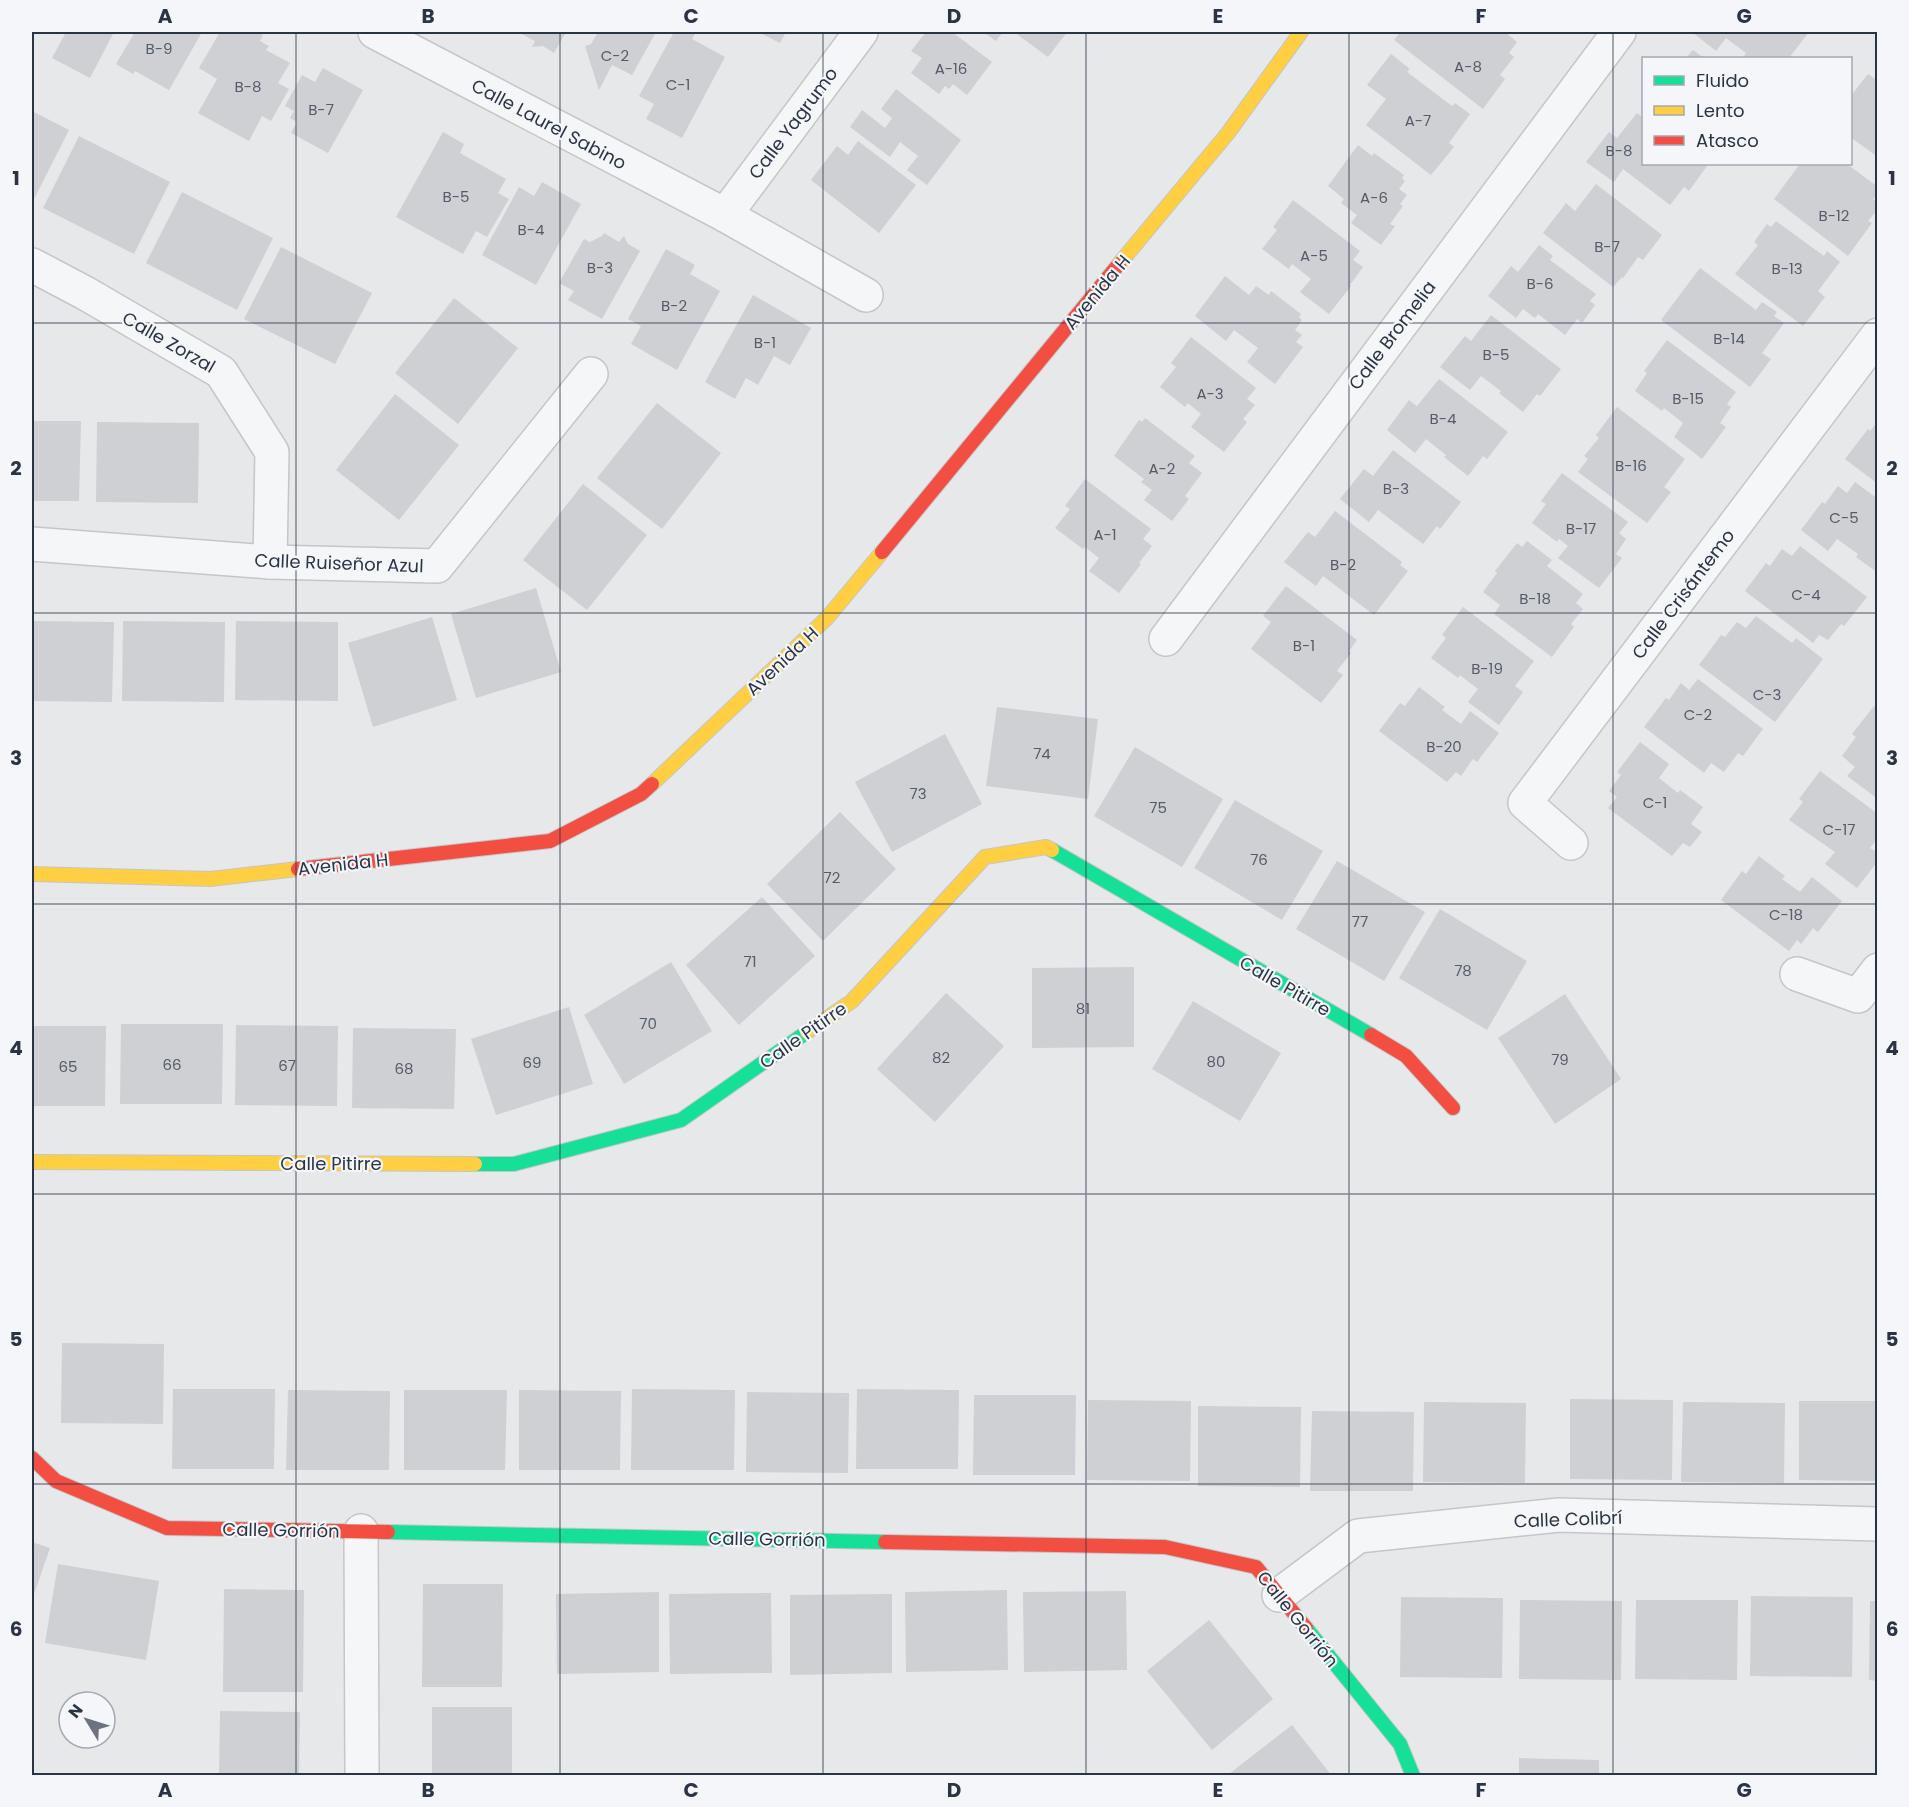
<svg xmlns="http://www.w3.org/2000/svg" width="1909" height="1807" font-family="Poppins,sans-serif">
  <rect width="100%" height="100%" fill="#e6e8ea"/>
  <g fill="#ced0d3">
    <polygon points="66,32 114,32 90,78 52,58"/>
    <polygon points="135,32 202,32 169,90 135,71 133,74 116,64"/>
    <polygon points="220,32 257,32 263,35 260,41 269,46 266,50 290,63 278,83 289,89 271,121 262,116 249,141 198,113 217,79 199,68"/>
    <polygon points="518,32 566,32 554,53 543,46 532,47 535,41"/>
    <polygon points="598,32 650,32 655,34 632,75 612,65 599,90 585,46 591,44"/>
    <polygon points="674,32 696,32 692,39 725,57 682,138 646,119 654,104 639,96"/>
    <polygon points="758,32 786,32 780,43"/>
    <polygon points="926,32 952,32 992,62 967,95 953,84 949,89 945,86 939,94 911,73 922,58 911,51"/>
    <polygon points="983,32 1003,32 996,41"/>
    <polygon points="1014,32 1067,32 1048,57"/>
    <polygon points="1400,32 1505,32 1517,42 1509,53 1514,57 1500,75 1505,79 1483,109 1394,40"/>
    <polygon points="1692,32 1809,32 1789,58 1749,58 1744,55 1746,53 1726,38 1716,51"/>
    <polygon points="1693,50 1704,58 1686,58"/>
    <polygon points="1391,54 1410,69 1407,72 1452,106 1455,103 1470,114 1449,143 1454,147 1431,175 1366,125 1386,99 1367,85"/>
    <polygon points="323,68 363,90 328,153 291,133 297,122 290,118 294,111 285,106 302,75 315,82"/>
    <polygon points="1868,74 1878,81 1878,157 1850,137 1850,97"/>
    <polygon points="896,89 961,140 927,185 907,170 918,156 900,142 890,157 850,127 862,110 885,128 892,118 881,109"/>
    <polygon points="32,111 69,130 33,201 32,201"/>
    <polygon points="1637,113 1644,118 1644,164 1704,164 1707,166 1689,191 1684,187 1670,205 1623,169 1614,182 1586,162 1609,132 1617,138"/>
    <polygon points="443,132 464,144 460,153 506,179 498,193 509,199 487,237 476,231 463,254 396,217"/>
    <polygon points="79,136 170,182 134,254 43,208"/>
    <polygon points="858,141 916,185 879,233 811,180 837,146 848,155"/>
    <polygon points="1358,145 1372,156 1374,153 1404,175 1402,178 1405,181 1399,189 1407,195 1400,204 1403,206 1390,224 1395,226 1381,245 1351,223 1357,215 1341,203 1344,199 1328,186"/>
    <polygon points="1800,164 1847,164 1878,187 1878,194 1873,199 1878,202 1878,209 1868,221 1872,223 1848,256 1774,199"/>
    <polygon points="542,182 581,204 536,285 482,255 519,187 534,196"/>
    <polygon points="1596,184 1662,235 1643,260 1638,257 1623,278 1622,277 1613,287 1543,233 1566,203 1575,211"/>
    <polygon points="182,192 273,238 237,310 146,263"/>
    <polygon points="1293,200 1360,251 1353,260 1363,267 1350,285 1351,286 1329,314 1300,292 1311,279 1292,264 1289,269 1262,249 1277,230 1273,227"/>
    <polygon points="1776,221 1824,256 1827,251 1840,262 1818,291 1825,297 1803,326 1735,274 1758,245 1754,242 1767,224 1771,227"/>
    <polygon points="604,233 619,242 624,236 628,244 640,251 602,319 568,300 574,291 559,283 584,239 590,242 602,236"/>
    <polygon points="1539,245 1553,256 1550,260 1596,294 1590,301 1595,305 1582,323 1577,319 1565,335 1538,314 1535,318 1523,309 1516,318 1488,296 1511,266 1518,272"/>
    <polygon points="281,247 372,293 335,364 244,319"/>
    <polygon points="666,249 695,265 690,274 720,291 677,370 631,344 641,326 628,319"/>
    <polygon points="1700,268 1756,310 1762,302 1777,312 1774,316 1784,323 1762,353 1771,359 1750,387 1661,320"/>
    <polygon points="1225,276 1249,295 1256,286 1269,295 1271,291 1301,314 1299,317 1302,320 1295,330 1302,335 1296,342 1303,347 1275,384 1247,362 1258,348 1234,330 1226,341 1195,316"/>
    <polygon points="753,295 811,328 790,365 774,356 758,385 746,378 735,399 705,382"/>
    <polygon points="454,298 518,348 458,424 395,373"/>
    <polygon points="1491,315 1561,369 1540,396 1537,394 1523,412 1499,393 1501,391 1481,376 1470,390 1440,367 1465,336 1471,341"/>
    <polygon points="1191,337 1256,388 1247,399 1255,405 1243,419 1247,422 1224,452 1191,427 1201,414 1188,403 1185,407 1160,387 1176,367 1171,363"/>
    <polygon points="1667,340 1736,392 1727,404 1731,407 1720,423 1726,427 1702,459 1674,437 1683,423 1664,408 1662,411 1635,391 1647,373 1644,371"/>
    <polygon points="1439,379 1508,432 1487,459 1483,456 1468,476 1444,457 1446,455 1426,439 1415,453 1387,430 1409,400 1417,406"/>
    <polygon points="395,394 459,445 399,520 336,470"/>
    <polygon points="657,403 721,453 662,529 597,478"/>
    <polygon points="1617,407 1685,459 1664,487 1671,492 1647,523 1578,472 1588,459 1584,456 1599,438 1596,435"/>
    <polygon points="1145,418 1195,456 1189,463 1202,473 1185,496 1189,499 1172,521 1144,500 1152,490 1141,482 1144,479 1114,456 1139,420 1142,422"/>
    <polygon points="32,421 81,421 79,501 32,501"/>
    <polygon points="1878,421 1878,484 1845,459 1868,429 1870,431"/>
    <polygon points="97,422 199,423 198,503 96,502"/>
    <polygon points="1393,450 1461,502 1440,529 1437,526 1423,544 1378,510 1369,522 1340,499 1364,469 1373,476"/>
    <polygon points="1562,473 1628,522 1619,533 1626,539 1616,554 1622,558 1599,588 1558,558 1568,546 1559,539 1557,542 1532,523 1546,504 1541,501"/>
    <polygon points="1085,479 1151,529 1143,539 1152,546 1139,563 1141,564 1119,593 1089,571 1099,558 1085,547 1083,549 1055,528 1070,509 1065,506"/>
    <polygon points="1855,482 1878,499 1878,573 1856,557 1858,554 1837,539 1828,551 1801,530 1822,502 1825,504 1838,486 1847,493"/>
    <polygon points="583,484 647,535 587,610 523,560"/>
    <polygon points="1335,511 1402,562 1400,565 1408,571 1374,615 1323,576 1316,586 1284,562 1308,532 1315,537"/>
    <polygon points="1527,541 1552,560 1547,566 1583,594 1576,603 1583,609 1571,624 1574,627 1552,657 1494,614 1500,605 1483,592 1497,573 1495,571 1517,543 1522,547"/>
    <polygon points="1800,546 1867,597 1844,626 1841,624 1828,640 1819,635 1813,643 1745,591 1766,563 1770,566 1782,549 1792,556"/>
    <polygon points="1286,586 1357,640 1349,651 1351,653 1337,671 1343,675 1321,703 1251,649 1271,622 1263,616"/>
    <polygon points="536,588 561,672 476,698 451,614"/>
    <polygon points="1463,607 1534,661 1515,686 1523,692 1499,725 1468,702 1478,689 1460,675 1458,678 1431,658 1446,638 1442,635"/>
    <polygon points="1756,616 1792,643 1796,638 1823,659 1775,722 1699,665 1721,635 1725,637 1737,622 1746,628"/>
    <polygon points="432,617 457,700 373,727 348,643"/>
    <polygon points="32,621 114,622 112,702 32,701"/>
    <polygon points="123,621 225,622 224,702 122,701"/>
    <polygon points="236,621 338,622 338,701 235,700"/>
    <polygon points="1698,679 1763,729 1743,756 1738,753 1724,772 1711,763 1704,773 1644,727 1666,698 1669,700 1681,683 1689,690"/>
    <polygon points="1419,687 1445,707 1442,710 1461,724 1470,711 1499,733 1477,762 1473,759 1461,776 1456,772 1447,782 1379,731 1400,703 1405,706"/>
    <polygon points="1874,706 1878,709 1878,799 1847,776 1855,767 1842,756 1856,737 1852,734"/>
    <polygon points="997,707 1098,719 1088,799 986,786"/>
    <polygon points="945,734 982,804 892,852 855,782"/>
    <polygon points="1640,742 1669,764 1659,778 1678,793 1680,790 1703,807 1691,824 1702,832 1690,847 1683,843 1672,856 1608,808 1617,797 1609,791 1621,775 1617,772"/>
    <polygon points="1135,747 1223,799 1182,867 1094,816"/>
    <polygon points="1820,771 1878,814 1878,838 1870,848 1878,853 1878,861 1857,888 1825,864 1835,852 1789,820 1803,802 1799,799"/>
    <polygon points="1235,800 1323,851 1282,920 1194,868"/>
    <polygon points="840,812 896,869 823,941 767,884"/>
    <polygon points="1759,856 1785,876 1782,879 1800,892 1812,877 1842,901 1818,932 1813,928 1801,944 1797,940 1789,951 1721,900 1742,871 1746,874"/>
    <polygon points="1337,861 1425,912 1384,981 1296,929"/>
    <polygon points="762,897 815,956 739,1025 686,965"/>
    <polygon points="1440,909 1527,961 1487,1030 1399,978"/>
    <polygon points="671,962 712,1031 624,1084 584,1015"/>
    <polygon points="1134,967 1134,1047 1032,1048 1032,968"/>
    <polygon points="946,993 1004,1046 935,1122 877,1069"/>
    <polygon points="1565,994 1621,1079 1555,1124 1498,1038"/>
    <polygon points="1193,1001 1281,1053 1240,1121 1152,1069"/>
    <polygon points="569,1007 593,1084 496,1115 471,1039"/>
    <polygon points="121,1024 223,1024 222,1104 120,1104"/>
    <polygon points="236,1025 338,1026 337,1106 235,1105"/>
    <polygon points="32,1026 106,1026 105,1106 32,1106"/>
    <polygon points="353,1028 456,1029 454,1109 352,1108"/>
    <polygon points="62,1343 164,1344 163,1424 61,1423"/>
    <polygon points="173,1389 275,1389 274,1469 172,1469"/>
    <polygon points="632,1389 735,1390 734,1470 631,1470"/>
    <polygon points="857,1389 959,1390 958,1469 856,1469"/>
    <polygon points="288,1390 390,1391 389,1470 286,1470"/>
    <polygon points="404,1390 507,1390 505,1470 404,1470"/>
    <polygon points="519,1390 621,1391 620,1470 519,1470"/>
    <polygon points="747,1392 849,1393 848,1473 746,1472"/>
    <polygon points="974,1395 1076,1395 1075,1475 973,1475"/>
    <polygon points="1570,1399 1673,1400 1672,1480 1570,1479"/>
    <polygon points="1088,1400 1191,1401 1190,1481 1087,1480"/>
    <polygon points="1799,1401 1878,1401 1878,1481 1799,1480"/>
    <polygon points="1424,1402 1526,1403 1525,1483 1423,1482"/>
    <polygon points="1683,1402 1785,1403 1784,1483 1681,1482"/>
    <polygon points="1198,1406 1301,1407 1300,1487 1198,1486"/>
    <polygon points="1312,1411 1414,1412 1413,1491 1310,1491"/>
    <polygon points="32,1542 50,1548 32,1600"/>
    <polygon points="58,1564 159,1581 146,1660 45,1643"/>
    <polygon points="423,1584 503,1584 502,1687 422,1687"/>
    <polygon points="224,1589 304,1590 303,1692 223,1692"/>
    <polygon points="1007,1590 1008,1670 906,1672 905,1592"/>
    <polygon points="1126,1591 1127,1670 1024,1672 1023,1592"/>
    <polygon points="659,1592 659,1672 557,1674 556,1594"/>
    <polygon points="771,1593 772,1673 670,1674 669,1594"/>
    <polygon points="892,1594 892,1673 790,1675 790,1595"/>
    <polygon points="1751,1596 1853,1597 1852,1677 1750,1676"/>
    <polygon points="1401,1597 1503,1598 1502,1678 1400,1677"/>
    <polygon points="1520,1600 1622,1601 1621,1680 1519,1679"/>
    <polygon points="1636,1600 1738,1600 1737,1680 1635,1679"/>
    <polygon points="1870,1601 1878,1601 1878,1681 1869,1680"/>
    <polygon points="1209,1620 1273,1699 1212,1750 1147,1671"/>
    <rect x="432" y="1707" width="80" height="69"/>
    <polygon points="220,1711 300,1712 299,1776 219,1776"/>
    <polygon points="1292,1725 1332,1776 1231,1776 1229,1774"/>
    <polygon points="1519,1758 1599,1760 1599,1776 1519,1776"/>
  </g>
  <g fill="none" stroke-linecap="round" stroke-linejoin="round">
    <defs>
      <g id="street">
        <polyline points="375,32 725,215 866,295"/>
        <polyline points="725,215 861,32"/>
        <polyline points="32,265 85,293 221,372 272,452 270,562"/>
        <polyline points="32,544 270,562 437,566 591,374"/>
        <polyline points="1166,639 1619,32"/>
        <polyline points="1571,843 1525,803 1878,335"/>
        <polyline points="1797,974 1858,996 1878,970"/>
        <polyline points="361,1531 362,1776"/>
        <polyline points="1279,1595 1358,1536 1559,1515 1878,1524"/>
      </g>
      <g id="fast">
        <polyline points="1052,850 1371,1035"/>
        <polyline points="475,1164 514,1164 681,1120 807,1032"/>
        <polyline points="388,1532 885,1542"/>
        <polyline points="1306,1628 1400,1744 1413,1776"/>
      </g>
      <g id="slow">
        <polyline points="1119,264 1228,133 1301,32"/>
        <polyline points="652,784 827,618 882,552"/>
        <polyline points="32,874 210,879 298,869"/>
        <polyline points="807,1032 852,1001 985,857 1046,847 1052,850"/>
        <polyline points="32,1162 475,1164"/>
      </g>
      <g id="jam">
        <polyline points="882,552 1119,264"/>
        <polyline points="298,869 550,841 641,794 652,784"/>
        <polyline points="1371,1035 1406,1056 1453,1108"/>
        <polyline points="32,1458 56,1481 167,1528 388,1532"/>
        <polyline points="885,1542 1165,1547 1256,1567 1306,1628"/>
      </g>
    </defs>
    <use href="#street" stroke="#c4c6c8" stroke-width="36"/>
    <use href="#fast" stroke="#c4c6c8" stroke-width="16"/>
    <use href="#slow" stroke="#c4c6c8" stroke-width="16"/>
    <use href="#jam" stroke="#c4c6c8" stroke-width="16"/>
    <use href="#street" stroke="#f5f6f7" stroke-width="33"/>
    <use href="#fast" stroke="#16e098" stroke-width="14"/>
    <use href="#slow" stroke="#ffcf43" stroke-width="14"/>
    <use href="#jam" stroke="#f24e42" stroke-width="14"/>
  </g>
  <path fill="none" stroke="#2b3445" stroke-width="1.5" stroke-opacity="0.55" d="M296 32V1776M560 32V1776M823 32V1776M1086 32V1776M1349 32V1776M1613 32V1776M32 323H1878M32 613H1878M32 904H1878M32 1194H1878M32 1484H1878"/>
  <g text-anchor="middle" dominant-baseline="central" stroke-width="4.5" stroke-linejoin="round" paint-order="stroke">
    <g font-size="15" fill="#545c69">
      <text x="159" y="48">B-9</text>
      <text x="615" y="55">C-2</text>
      <text x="1468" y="66">A-8</text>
      <text x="951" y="68">A-16</text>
      <text x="678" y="84">C-1</text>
      <text x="248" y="86">B-8</text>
      <text x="321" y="109">B-7</text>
      <text x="1418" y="120">A-7</text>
      <text x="1619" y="150">B-8</text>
      <text x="456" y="196">B-5</text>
      <text x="1374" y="197">A-6</text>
      <text x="1834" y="215">B-12</text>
      <text x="531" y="229">B-4</text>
      <text x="1607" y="246">B-7</text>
      <text x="1314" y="255">A-5</text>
      <text x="600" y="267">B-3</text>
      <text x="1787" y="268">B-13</text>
      <text x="1540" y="283">B-6</text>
      <text x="674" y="305">B-2</text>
      <text x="1729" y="338">B-14</text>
      <text x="765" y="342">B-1</text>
      <text x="1496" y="354">B-5</text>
      <text x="1210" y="393">A-3</text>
      <text x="1688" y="398">B-15</text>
      <text x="1443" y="418">B-4</text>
      <text x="1631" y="465">B-16</text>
      <text x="1162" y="468">A-2</text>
      <text x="1396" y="488">B-3</text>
      <text x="1844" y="517">C-5</text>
      <text x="1581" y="528">B-17</text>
      <text x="1105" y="534">A-1</text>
      <text x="1343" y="564">B-2</text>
      <text x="1806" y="594">C-4</text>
      <text x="1535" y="598">B-18</text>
      <text x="1304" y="645">B-1</text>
      <text x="1487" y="668">B-19</text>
      <text x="1767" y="694">C-3</text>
      <text x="1698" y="714">C-2</text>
      <text x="1444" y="746">B-20</text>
      <text x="1042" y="753">74</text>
      <text x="918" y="793">73</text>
      <text x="1655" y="802">C-1</text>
      <text x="1158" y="807">75</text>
      <text x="1839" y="829">C-17</text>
      <text x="1259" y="859">76</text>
      <text x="832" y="877">72</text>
      <text x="1786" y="914">C-18</text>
      <text x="1360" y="921">77</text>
      <text x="750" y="961">71</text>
      <text x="1463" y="970">78</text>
      <text x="1083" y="1008">81</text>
      <text x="648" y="1023">70</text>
      <text x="941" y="1057">82</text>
      <text x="1560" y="1059">79</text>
      <text x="1216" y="1061">80</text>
      <text x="532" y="1062">69</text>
      <text x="172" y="1064">66</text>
      <text x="287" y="1065">67</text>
      <text x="68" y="1066">65</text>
      <text x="404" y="1068">68</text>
    </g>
    <g font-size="18" fill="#2b3445" stroke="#f4f6f9">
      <text transform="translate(793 123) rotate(-53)">Calle Yagrumo</text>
      <text transform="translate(549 124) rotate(28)">Calle Laurel Sabino</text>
      <text transform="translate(1097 292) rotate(-50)">Avenida H</text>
      <text transform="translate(1392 335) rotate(-53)">Calle Bromelia</text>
      <text transform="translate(169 342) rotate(30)">Calle Zorzal</text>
      <text transform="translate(339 563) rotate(2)">Calle Ruiseñor Azul</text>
      <text transform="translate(1683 594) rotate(-53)">Calle Crisántemo</text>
      <text transform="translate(782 661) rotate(-43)">Avenida H</text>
      <text transform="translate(343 864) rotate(-6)">Avenida H</text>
      <text transform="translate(1285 986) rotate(30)">Calle Pitirre</text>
      <text transform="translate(803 1035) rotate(-35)">Calle Pitirre</text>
      <text x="331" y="1163">Calle Pitirre</text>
      <text transform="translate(1568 1519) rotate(-2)">Calle Colibrí</text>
      <text transform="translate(281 1530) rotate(1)">Calle Gorrión</text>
      <text transform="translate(767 1539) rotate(1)">Calle Gorrión</text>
      <text transform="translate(1298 1619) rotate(51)">Calle Gorrión</text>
    </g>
  </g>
  <rect width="1909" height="1807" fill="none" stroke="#f4f6f9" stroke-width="66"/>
  <rect x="1642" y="57" width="210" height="108" fill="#f4f6f9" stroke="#a4a8b1" stroke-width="1.5"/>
  <rect x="1654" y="76" width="30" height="9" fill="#16e098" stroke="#a4a8b1" stroke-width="1.5"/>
  <text x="1696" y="87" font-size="18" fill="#2b3445">Fluido</text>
  <rect x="1654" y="106" width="30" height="9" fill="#ffcf43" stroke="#a4a8b1" stroke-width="1.5"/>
  <text x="1696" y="117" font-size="18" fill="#2b3445">Lento</text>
  <rect x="1654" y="136" width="30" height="9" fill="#f24e42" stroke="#a4a8b1" stroke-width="1.5"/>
  <text x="1696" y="147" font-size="18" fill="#2b3445">Atasco</text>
  <g transform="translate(87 1720) rotate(308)"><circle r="28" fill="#f4f6f9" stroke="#a4a8b1" stroke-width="1.5"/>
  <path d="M0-4.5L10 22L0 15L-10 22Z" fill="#6c737f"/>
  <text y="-9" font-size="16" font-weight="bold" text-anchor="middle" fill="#2b3445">N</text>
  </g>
  <rect x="33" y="33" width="1843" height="1741" fill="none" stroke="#2b3445" stroke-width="2"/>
  <g font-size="20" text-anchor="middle" font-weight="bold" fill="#2b3445">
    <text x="165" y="23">A</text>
    <text x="428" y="23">B</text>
    <text x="691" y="23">C</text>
    <text x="954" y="23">D</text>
    <text x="1218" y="23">E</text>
    <text x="1481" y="23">F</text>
    <text x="1744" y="23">G</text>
    <text x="16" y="185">1</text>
    <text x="1892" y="185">1</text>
    <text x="16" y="475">2</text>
    <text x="1892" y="475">2</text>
    <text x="16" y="765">3</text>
    <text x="1892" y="765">3</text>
    <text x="16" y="1055">4</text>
    <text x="1892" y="1055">4</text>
    <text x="16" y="1346">5</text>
    <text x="1892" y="1346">5</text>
    <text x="16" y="1636">6</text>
    <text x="1892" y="1636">6</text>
    <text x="165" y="1797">A</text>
    <text x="428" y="1797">B</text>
    <text x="691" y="1797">C</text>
    <text x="954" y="1797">D</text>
    <text x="1218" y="1797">E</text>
    <text x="1481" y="1797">F</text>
    <text x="1744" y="1797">G</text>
  </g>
</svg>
